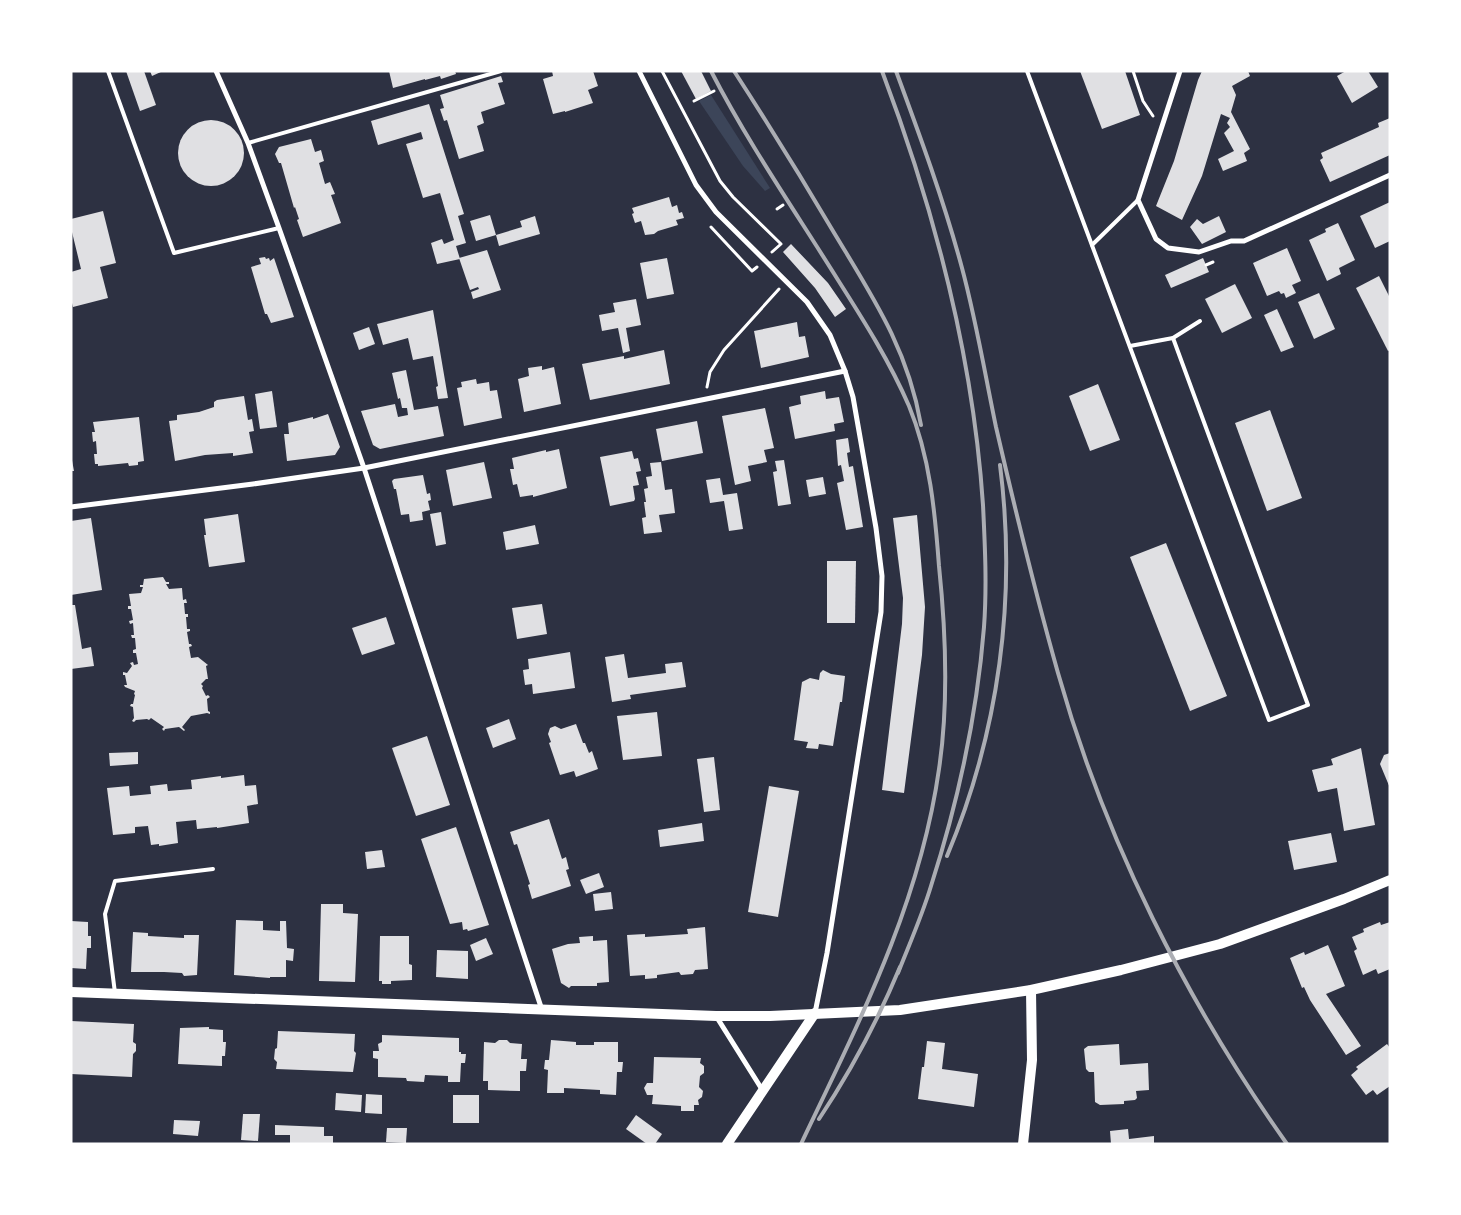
<svg xmlns="http://www.w3.org/2000/svg" width="1461" height="1215" font-family="'Alegreya Sans',sans-serif">
  <rect width="100%" height="100%" fill="#2d3142"/>
  <polygon fill="#3c4559" points="711,95 770,188 765,191 743,166 699,101"/>
  <g fill="#e0e0e3">
    <polygon points="126,71 144,71 156,105 140,111"/>
    <polygon points="150,71 163,71 152,76"/>
    <polygon points="389,71 455,71 456,74 441,79 440,76 425,80 425,79 393,88"/>
    <polygon points="552,71 593,71 598,86 588,90 593,103 565,112 565,111 553,114 543,79 553,76"/>
    <polygon points="681,71 701,71 711,91 696,99"/>
    <polygon points="1080,71 1125,71 1140,115 1102,129"/>
    <polygon points="1202,71 1248,71 1250,76 1232,86 1236,95 1231,112 1250,149 1244,153 1247,161 1223,171 1218,159 1234,151 1224,133 1230,127 1227,123 1230,118 1221,114 1202,176 1182,220 1156,206 1174,161 1198,80"/>
    <polygon points="1346,71 1368,71 1378,87 1352,103 1337,76"/>
    <polygon points="501,76 503,82 498,83 505,104 481,112 484,123 477,126 484,151 459,159 447,120 444,121 440,109 444,108 440,95"/>
    <polygon points="429,104 464,214 458,216 466,243 456,246 460,259 437,264 431,243 442,239 444,244 454,240 440,193 423,198 406,144 423,139 421,132 378,145 371,121"/>
    <polygon points="1390,118 1390,155 1330,182 1320,160 1323,158 1321,153 1379,127 1378,123"/>
    <circle cx="211" cy="153" r="33"/>
    <polygon points="311,139 315,152 321,150 324,161 319,163 325,184 330,182 335,194 331,195 341,223 303,237 297,220 299,219 295,207 294,208 281,163 279,163 275,154 279,147"/>
    <polygon points="669,197 672,207 677,205 679,213 682,212 684,218 676,220 678,225 658,231 654,234 645,235 641,221 635,223 632,214 634,213 632,208"/>
    <polygon points="1390,202 1390,241 1375,248 1360,216"/>
    <polygon points="103,211 116,263 100,267 108,298 73,307 71,299 71,272 81,269 71,228 71,219"/>
    <polygon points="490,215 496,235 522,227 520,221 535,216 540,234 499,246 496,235 476,241 470,221"/>
    <polygon points="1219,216 1226,232 1202,244 1190,227 1197,219 1203,224"/>
    <polygon points="1338,223 1355,260 1339,268 1341,274 1327,281 1309,240 1326,232 1325,229"/>
    <polygon points="791,244 828,283 846,309 835,317 815,288 783,252"/>
    <polygon points="1287,248 1301,281 1292,285 1296,293 1286,298 1284,293 1281,294 1279,291 1267,296 1253,263"/>
    <polygon points="487,250 501,290 473,299 471,292 479,289 478,287 470,290 459,258"/>
    <polygon points="265,257 266,259 269,258 270,261 274,258 294,317 271,323 267,314 265,314 251,267 261,264 259,258"/>
    <polygon points="667,258 674,294 647,299 640,263"/>
    <polygon points="1203,258 1209,272 1171,288 1165,275"/>
    <polygon points="1379,276 1390,298 1390,350 1388,351 1356,288"/>
    <polygon points="1235,284 1252,318 1222,333 1205,299"/>
    <polygon points="1319,293 1335,329 1314,339 1298,302"/>
    <polygon points="636,299 641,325 626,328 630,351 623,353 618,328 602,331 599,315 615,312 613,303"/>
    <polygon points="1277,309 1294,347 1281,352 1264,315"/>
    <polygon points="433,310 448,398 438,399 436,387 438,386 433,356 413,360 408,338 383,345 377,324"/>
    <polygon points="797,322 799,337 805,336 809,357 761,368 754,331"/>
    <polygon points="369,327 375,344 359,350 353,333"/>
    <polygon points="664,350 670,384 590,400 582,364 624,356 624,359"/>
    <polygon points="542,366 542,370 554,367 561,404 524,412 518,379 529,376 528,368"/>
    <polygon points="406,370 414,410 438,406 444,436 380,449 373,445 361,411 395,404 398,417 408,415 407,408 402,408 400,398 398,399 392,373"/>
    <polygon points="476,379 477,384 489,382 490,391 497,390 502,418 464,426 457,388 462,387 461,382"/>
    <polygon points="1098,384 1120,440 1090,451 1069,396"/>
    <polygon points="272,391 277,427 260,429 255,394"/>
    <polygon points="825,391 826,399 839,397 844,422 834,424 835,431 795,439 789,407 801,404 800,396"/>
    <polygon points="244,396 248,420 252,419 254,431 249,432 253,453 233,456 233,453 205,455 175,461 169,421 177,420 177,415 199,412 214,407 214,402 217,400"/>
    <polygon points="765,408 774,448 764,450 767,462 748,466 751,481 735,485 722,416"/>
    <polygon points="1270,410 1302,498 1267,511 1235,423"/>
    <polygon points="328,414 340,447 335,455 287,461 284,434 289,434 288,423 313,417 313,419"/>
    <polygon points="139,417 144,461 138,462 138,465 129,466 128,463 98,466 98,464 95,464 94,454 97,454 96,441 93,442 92,432 95,432 93,422"/>
    <polygon points="697,421 703,453 662,461 656,429"/>
    <polygon points="848,438 850,452 847,453 849,467 853,466 863,527 846,530 837,483 844,481 841,465 838,466 836,440"/>
    <polygon points="559,449 567,488 533,497 533,495 520,497 517,484 513,485 510,469 514,469 512,458 546,450 546,452"/>
    <polygon points="632,451 634,459 638,458 641,471 636,472 639,485 633,486 635,499 634,501 610,506 600,457"/>
    <polygon points="71,455 74,471 71,471"/>
    <polygon points="784,460 791,504 778,506 773,472 777,471 775,461"/>
    <polygon points="484,462 492,498 453,506 446,470"/>
    <polygon points="661,462 665,490 672,489 675,513 659,515 662,532 644,534 642,518 646,517 644,502 646,502 644,489 648,488 646,477 652,476 650,463"/>
    <polygon points="423,475 427,494 430,493 431,500 428,501 430,510 422,512 423,520 410,522 409,514 401,515 396,489 394,489 392,481 394,479"/>
    <polygon points="823,477 826,494 809,497 806,480"/>
    <polygon points="720,478 723,495 737,493 743,529 729,531 724,501 710,503 706,480"/>
    <polygon points="441,512 446,544 436,546 430,514"/>
    <polygon points="238,514 245,562 209,567 204,535 206,535 204,519"/>
    <polygon points="917,515 925,607 922,655 904,793 882,790 902,624 903,598 893,518"/>
    <polygon points="91,518 102,590 71,595 71,521"/>
    <polygon points="535,525 539,544 506,550 503,532"/>
    <polygon points="1166,543 1227,696 1190,711 1130,557"/>
    <polygon points="827,561 856,561 855,623 827,623"/>
    <polygon points="163,577 166,582 169,582 169,584 166,584 169,589 182,588 183,600 186,599 187,603 184,603 185,614 188,614 188,617 186,617 187,629 190,629 190,631 187,632 189,644 191,644 192,646 189,647 191,658 198,657 208,665 206,666 208,679 206,679 201,684 203,686 202,688 206,696 208,695 210,697 207,699 208,711 210,712 210,714 207,713 191,716 182,727 185,730 184,731 179,727 165,729 164,731 162,729 164,727 151,718 149,720 147,719 136,720 134,722 132,721 134,718 133,707 130,706 131,704 133,704 135,695 134,694 135,691 125,687 124,685 127,685 125,675 123,675 123,672 127,673 132,666 130,663 133,662 134,665 138,664 136,653 133,653 133,650 136,649 135,638 132,638 131,635 134,635 133,623 130,624 129,621 133,620 131,609 128,609 128,606 131,606 129,594 141,593 143,587 140,587 140,585 143,585 144,579"/>
    <polygon points="542,604 547,634 517,639 512,608"/>
    <polygon points="71,605 75,605 82,649 91,647 94,666 71,669"/>
    <polygon points="386,617 395,644 362,655 352,628"/>
    <polygon points="570,652 575,688 533,694 532,684 525,685 523,670 529,669 528,659"/>
    <polygon points="624,654 628,678 666,673 665,664 682,662 686,687 630,695 631,699 612,702 605,657"/>
    <polygon points="823,670 831,674 845,676 842,702 840,702 833,746 819,744 818,749 806,748 808,742 794,740 802,682 810,678 819,680 820,673"/>
    <polygon points="657,712 662,756 623,760 617,716"/>
    <polygon points="509,719 516,739 493,748 486,728"/>
    <polygon points="576,724 583,743 585,743 589,753 592,751 598,769 576,777 574,771 560,775 549,743 551,742 548,734 550,728 555,726 561,729"/>
    <polygon points="427,736 450,805 416,816 392,748"/>
    <polygon points="1361,748 1375,825 1344,831 1337,788 1318,792 1312,770 1333,765 1331,759"/>
    <polygon points="138,752 138,764 110,766 109,753"/>
    <polygon points="1390,753 1390,788 1380,764 1384,755"/>
    <polygon points="714,757 720,810 704,812 697,759"/>
    <polygon points="244,775 245,786 256,785 258,804 247,806 249,823 217,828 217,827 197,829 196,820 176,822 178,843 159,846 159,844 151,845 148,826 135,827 135,833 113,835 107,788 129,786 130,796 151,794 150,786 167,784 168,791 192,789 191,780 221,776 221,778"/>
    <polygon points="769,786 799,791 778,917 748,912"/>
    <polygon points="549,819 562,859 566,857 569,869 566,870 571,886 532,899 528,885 530,884 517,844 514,845 510,832"/>
    <polygon points="702,823 704,841 660,847 658,830"/>
    <polygon points="456,827 489,925 468,931 467,929 463,930 462,922 450,924 421,839"/>
    <polygon points="1331,833 1337,862 1294,870 1288,841"/>
    <polygon points="382,850 385,867 367,869 365,852"/>
    <polygon points="599,873 604,887 586,894 580,880"/>
    <polygon points="611,892 613,909 595,911 593,894"/>
    <polygon points="321,904 343,904 343,913 358,914 355,982 319,981"/>
    <polygon points="236,920 263,921 263,930 280,931 280,921 286,921 287,948 294,949 293,961 286,960 286,977 270,977 270,978 234,975"/>
    <polygon points="71,921 88,922 88,936 91,936 91,948 87,948 86,969 71,968"/>
    <polygon points="1380,922 1381,925 1390,922 1390,969 1378,974 1376,969 1363,975 1354,951 1357,949 1352,937 1364,932 1363,929"/>
    <polygon points="705,927 708,969 695,970 693,974 681,975 679,972 657,975 657,978 645,979 645,975 630,976 627,935 645,934 645,937 688,934 687,929"/>
    <polygon points="133,932 148,933 148,936 184,938 184,935 199,935 197,975 184,976 182,973 164,972 131,972"/>
    <polygon points="380,936 409,936 409,964 412,965 412,980 391,981 391,984 382,984 382,981 379,981"/>
    <polygon points="593,936 593,941 607,940 609,982 597,983 597,986 571,986 569,988 561,983 552,949 568,944 580,943 579,937"/>
    <polygon points="486,938 493,954 476,961 470,945"/>
    <polygon points="1328,945 1345,986 1326,994 1361,1046 1346,1055 1310,1000 1304,987 1302,988 1290,958 1304,952 1305,955"/>
    <polygon points="437,950 468,951 468,979 436,977"/>
    <polygon points="71,1021 134,1024 133,1042 136,1044 136,1051 133,1054 132,1077 71,1074"/>
    <polygon points="209,1027 209,1029 223,1030 223,1042 226,1042 225,1056 222,1056 222,1066 178,1064 180,1028"/>
    <polygon points="278,1031 355,1034 354,1051 356,1053 353,1072 276,1069 277,1062 274,1059 275,1049 277,1048"/>
    <polygon points="382,1035 459,1038 459,1052 461,1052 461,1054 466,1054 465,1063 461,1063 460,1082 448,1082 448,1076 425,1075 424,1082 407,1081 406,1078 378,1077 378,1059 373,1058 373,1051 379,1051 378,1044 382,1042"/>
    <polygon points="499,1040 507,1040 510,1043 522,1044 521,1059 527,1059 526,1071 520,1071 520,1091 488,1090 488,1081 483,1081 484,1042 495,1043"/>
    <polygon points="551,1040 576,1042 576,1045 594,1045 594,1042 618,1042 618,1062 623,1062 622,1072 617,1072 616,1095 600,1094 600,1090 564,1088 564,1093 547,1093 548,1070 544,1069 545,1060 549,1060"/>
    <polygon points="927,1041 945,1043 942,1069 978,1074 974,1107 918,1099 922,1067 924,1067"/>
    <polygon points="1119,1044 1120,1065 1148,1063 1149,1090 1136,1091 1137,1098 1135,1100 1124,1101 1124,1104 1100,1105 1095,1102 1094,1072 1089,1072 1086,1069 1084,1049 1088,1046"/>
    <polygon points="1387,1044 1390,1048 1390,1086 1377,1095 1373,1090 1366,1095 1351,1075 1358,1069 1356,1067"/>
    <polygon points="654,1057 701,1058 700,1063 704,1066 704,1073 700,1076 699,1087 703,1091 702,1097 698,1100 699,1105 694,1105 694,1111 681,1111 681,1106 652,1104 653,1095 647,1095 644,1088 647,1083 653,1083"/>
    <polygon points="336,1093 362,1095 361,1112 335,1110"/>
    <polygon points="366,1094 382,1095 382,1114 365,1113"/>
    <rect x="453" y="1095" width="26" height="28"/>
    <polygon points="243,1114 260,1114 258,1141 241,1140"/>
    <polygon points="636,1115 662,1134 655,1144 647,1144 626,1129"/>
    <polygon points="174,1120 200,1121 198,1136 173,1134"/>
    <polygon points="275,1125 324,1127 324,1136 333,1136 333,1144 290,1144 290,1135 275,1135"/>
    <polygon points="387,1128 407,1128 406,1143 386,1142"/>
    <polygon points="1128,1129 1129,1139 1154,1136 1154,1144 1111,1144 1110,1131"/>
  </g>
  <g fill="none" stroke-linecap="round" stroke-linejoin="round">
    <g stroke="#fff" stroke-width="3">
      <polyline points="662,71 720,181 733,197 781,244 772,252"/>
      <polyline points="1133,71 1143,101 1153,116"/>
      <polyline points="694,101 714,91"/>
      <polyline points="777,209 783,205"/>
      <polyline points="711,227 752,271 757,267"/>
      <polyline points="1206,265 1213,262"/>
      <polyline points="707,387 710,372 724,350 779,289"/>
    </g>
    <g stroke="#fff" stroke-width="4">
      <polyline points="108,71 174,253 279,228"/>
      <polyline points="1027,71 1269,720 1308,705 1173,338"/>
      <polyline points="248,143 501,71"/>
      <polyline points="1092,245 1138,200"/>
      <polyline points="1130,346 1173,338 1200,321"/>
      <polyline points="115,993 105,914 115,881 213,869"/>
    </g>
    <g stroke="#fff" stroke-width="5">
      <polyline points="216,71 248,143 279,228 364,468 542,1010"/>
      <polyline points="639,71 696,185 716,212 807,302 830,335 845,371 853,397 876,528 882,576 881,612 827,953 815,1013"/>
      <polyline points="1180,71 1138,200 1156,239 1168,248 1199,252 1231,241 1244,241 1390,175"/>
      <polyline points="71,507 253,484 364,468 845,371"/>
      <polyline points="716,1016 763,1091"/>
    </g>
    <g stroke="#fff" stroke-width="10">
      <polyline points="71,992 716,1016 770,1016 900,1010 1031,990 1121,970 1220,944 1344,899 1390,880"/>
      <polyline points="727,1144 815,1013"/>
      <polyline points="1023,1144 1032,1060 1031,990"/>
    </g>
    <g stroke="#abadb3" stroke-width="4">
      <path d="M711 71C748 143 795 211 838 280 864 321 890 362 909 406 930 457 935 512 939 566 946 633 949 702 939 769 920 904 859 1022 801 1144"/>
      <path d="M734 71C769 125 803 180 836 236 874 299 908 350 921 425"/>
      <path d="M882 71C935 211 973 356 983 505 985 546 987 586 984 627 977 715 958 802 931 886 922 916 909 945 898 973"/>
      <path d="M896 71C920 136 944 201 962 268 976 320 985 374 996 427 1015 509 1035 592 1058 673 1105 840 1187 1003 1287 1144"/>
      <path d="M947 856C999 732 1017 598 1000 465"/>
      <path d="M819 1119C851 1071 878 1020 900 967"/>
    </g>
  </g>
  <rect width="1461" height="1215" fill="none" stroke="#ffffff" stroke-width="145"/>
</svg>
